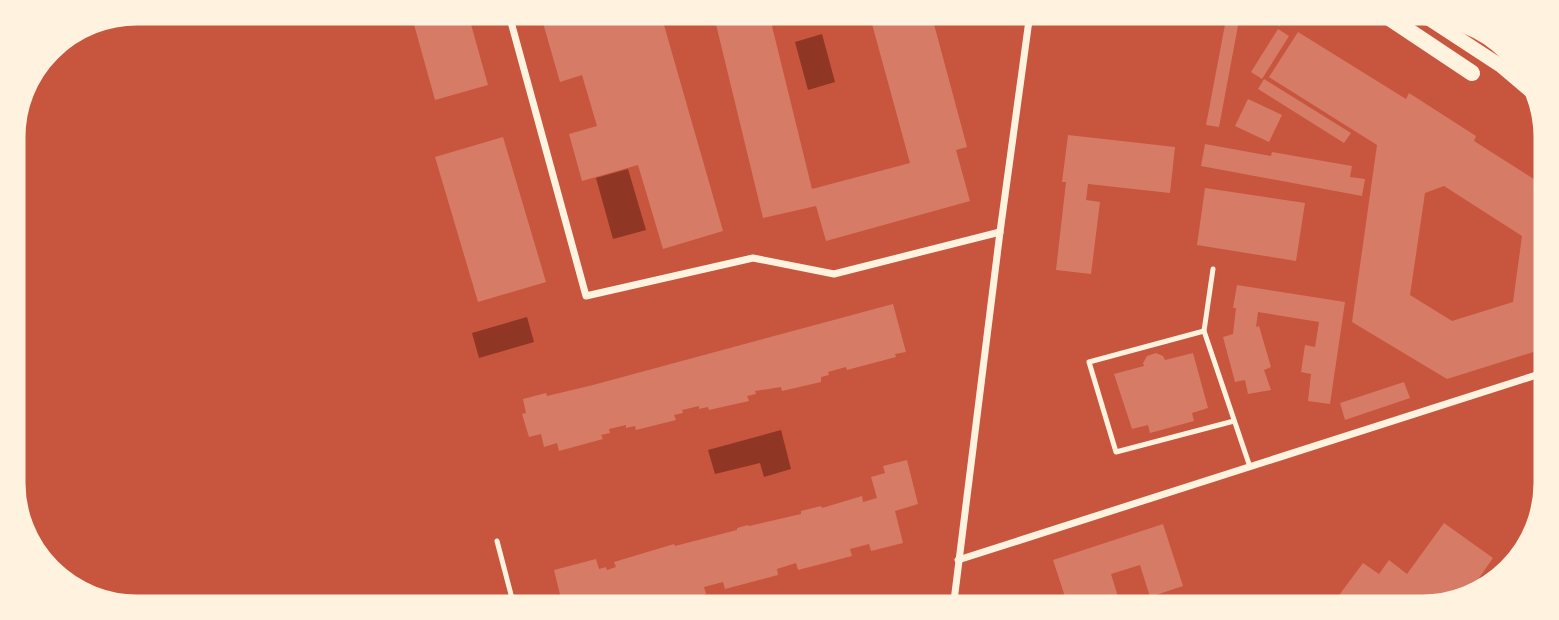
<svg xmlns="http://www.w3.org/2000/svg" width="1559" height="620" font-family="'Space Grotesk',sans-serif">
  <rect width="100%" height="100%" fill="#c8553d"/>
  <g fill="#8f3625">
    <polygon points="822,34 835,82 808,90 795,42"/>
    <polygon points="628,169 646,230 613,239 596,178"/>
    <polygon points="527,317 534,342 479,358 472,333"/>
    <polygon points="781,430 791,469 764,477 760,463 715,474 708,450"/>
  </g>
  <g fill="#d67c66" fill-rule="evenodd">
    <polygon points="410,10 467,10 488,85 435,100"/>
    <polygon points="586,11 660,11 723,231 663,249 638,165 582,181 569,134 597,126 582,75 560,82 543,23"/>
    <polygon points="713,12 809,12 771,22 812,189 910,163 869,13 931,13 967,147 956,150 970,201 826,241 816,206 763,218"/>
    <polygon points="1227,14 1240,15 1219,127 1206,125"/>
    <polygon points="1268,15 1284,15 1280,26 1266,21"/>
    <polygon points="1278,29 1289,36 1262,79 1251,72"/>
    <path d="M1298 32 1406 99 1409 93 1476 136 1474 141 1548 188 1546 348 1447 379 1352 322 1377 145 1269 77ZM1444 186 1522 236 1513 302 1452 321 1410 295 1425 193Z"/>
    <polygon points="1264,79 1351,133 1344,143 1258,89"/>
    <polygon points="1248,99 1282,115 1269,142 1235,126"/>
    <polygon points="1068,135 1175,147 1170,193 1088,184 1086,200 1100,202 1091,274 1056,270 1066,182 1062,182"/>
    <polygon points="503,137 546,282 478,302 435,157"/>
    <polygon points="1205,144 1271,156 1272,152 1352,166 1350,177 1365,179 1362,196 1201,166"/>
    <polygon points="1205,188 1305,203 1296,261 1197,245"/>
    <polygon points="1237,285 1345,302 1330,404 1308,401 1311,374 1301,372 1305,345 1315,347 1319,322 1258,312 1256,327 1259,326 1271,367 1264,370 1271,390 1248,394 1245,380 1235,382 1223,337 1233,334 1236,308 1233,308"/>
    <polygon points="893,304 906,352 895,354 896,357 847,370 846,367 828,372 829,375 821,377 821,382 782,391 781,387 755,391 756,394 747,396 749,401 709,410 708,407 699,409 699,406 682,410 683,413 674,415 676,420 636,430 635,426 626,428 626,425 609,429 610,433 601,435 603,439 559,451 557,443 544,447 541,434 529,437 522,414 526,413 523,399 546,393 547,396 593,385"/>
    <polygon points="1156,353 1163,356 1165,360 1193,353 1208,408 1192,413 1194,421 1150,433 1148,425 1132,429 1114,374 1144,366 1143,363 1147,356"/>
    <polygon points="1404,382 1410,398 1345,420 1340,403"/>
    <polygon points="907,460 918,504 895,511 903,543 871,551 869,544 850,549 852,556 798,570 796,563 777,569 778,575 725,589 723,582 704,587 706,594 656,607 652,607 650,601 631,607 563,607 554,570 596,559 599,569 606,567 607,570 616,567 614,562 674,544 675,546 737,530 737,528 748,525 749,526 801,514 801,511 821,506 822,508 862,496 863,502 877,498 871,477 885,473 883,466"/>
    <polygon points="1444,523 1493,558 1465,598 1435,609 1432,607 1429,611 1328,610 1363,563 1379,574 1389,560 1407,574"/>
    <polygon points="1163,524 1183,586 1150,597 1140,565 1111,574 1119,600 1091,609 1069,609 1053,560"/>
  </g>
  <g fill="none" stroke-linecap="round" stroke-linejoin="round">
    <g stroke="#fff3e0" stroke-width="5">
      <polyline points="1213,269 1204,331 1250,467"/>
      <polyline points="1204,331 1089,362 1116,452 1234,421"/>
      <polyline points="497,541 514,606"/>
      <path d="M843 608C883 594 913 598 954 601"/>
    </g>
    <g stroke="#fff3e0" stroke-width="7">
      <polyline points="508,11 586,296 753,258 834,274 1000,232"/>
      <polyline points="958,560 1546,372"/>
      <polyline points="953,609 1000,232 1030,13"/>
    </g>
    <g stroke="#fff3e0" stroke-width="14">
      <polyline points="1423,15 1501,66 1539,98"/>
      <polyline points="1457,16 1523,61"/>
    </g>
    <polyline stroke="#fff3e0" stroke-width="16" points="1385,15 1472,73"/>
  </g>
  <path d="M0 0H1559V620H0ZM137 21H1422A116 116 0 0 1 1538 137V483A116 116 0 0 1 1422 599H137A116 116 0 0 1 21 483V137A116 116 0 0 1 137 21Z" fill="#fff3e0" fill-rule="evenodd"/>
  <path fill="none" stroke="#fff3e0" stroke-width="9" d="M137 21H1422A116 116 0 0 1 1538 137V483A116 116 0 0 1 1422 599H137A116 116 0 0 1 21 483V137A116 116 0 0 1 137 21Z"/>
</svg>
